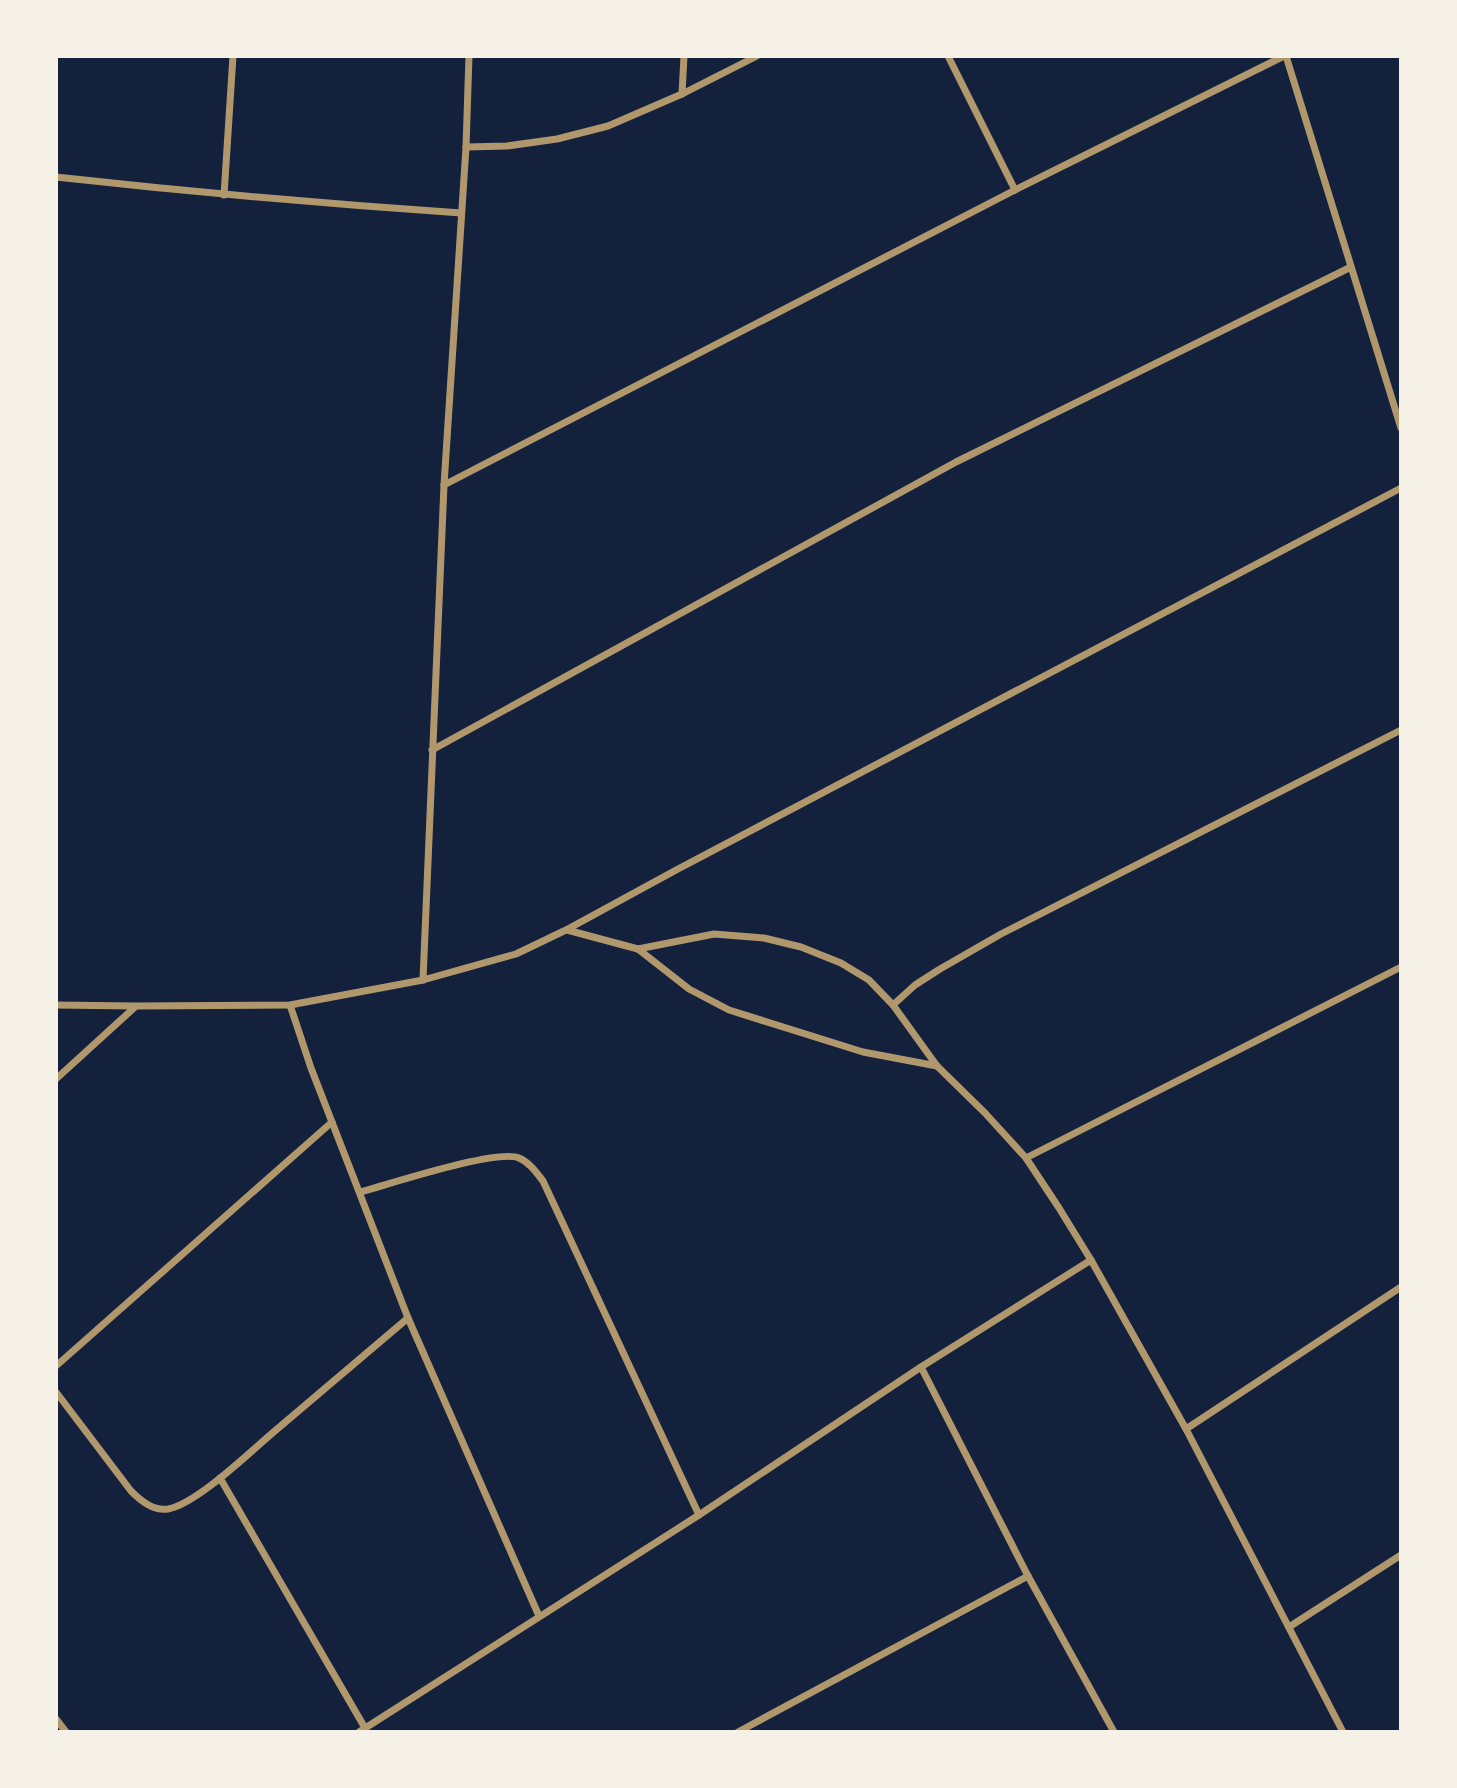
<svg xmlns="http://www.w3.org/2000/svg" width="1457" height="1788" font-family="Raleway,sans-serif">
  <rect width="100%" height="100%" fill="#14213d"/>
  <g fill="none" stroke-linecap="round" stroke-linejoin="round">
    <g stroke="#b1986c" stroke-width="7">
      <polyline points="948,56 1015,190"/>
      <polyline points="1286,56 1401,428"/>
      <polyline points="682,94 684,56"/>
      <polyline points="466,147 507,146 557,139 608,126 682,94 757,56"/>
      <path d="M56 177C191 192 326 204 461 213"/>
      <polyline points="224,195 233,56"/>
      <polyline points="444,485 1015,190 1284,56"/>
      <polyline points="432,750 956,462 1351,267"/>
      <polyline points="567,930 638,949 689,989 729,1010 863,1052 937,1066"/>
      <polyline points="638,949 714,934 764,938 801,947 841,963 869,980 893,1005 937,1066 985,1113 1026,1158 1059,1208 1091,1260 1186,1429 1343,1732"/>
      <polyline points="423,980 444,485 466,147 469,56"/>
      <polyline points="56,1005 135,1006 290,1005 423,980 516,954 566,930 678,869 1401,488"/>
      <polyline points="290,1005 311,1068 408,1318 539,1616"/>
      <polyline points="893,1005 915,985 940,969 1001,934 1401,730"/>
      <polyline points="56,1079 135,1007"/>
      <polyline points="1026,1158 1401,967"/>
      <path d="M360 1192C387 1185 498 1148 519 1158 529 1162 536 1172 543 1181L699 1515"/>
      <polyline points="56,1366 332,1122"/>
      <polyline points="921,1367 1028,1576 1114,1732"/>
      <path d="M56 1392 131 1491C141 1501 153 1511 168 1509 197 1504 252 1450 276 1430 320 1393 364 1355 408 1318"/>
      <polyline points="1186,1429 1401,1287"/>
      <polyline points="220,1478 365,1728"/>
      <polyline points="1289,1627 1401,1555"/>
      <polyline points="56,1719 66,1732"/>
      <polyline points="359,1732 699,1515 921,1367 1091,1260"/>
      <polyline points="738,1732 1028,1576"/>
    </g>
  </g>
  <rect width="1457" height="1788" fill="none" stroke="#f6f1e7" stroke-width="116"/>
</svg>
